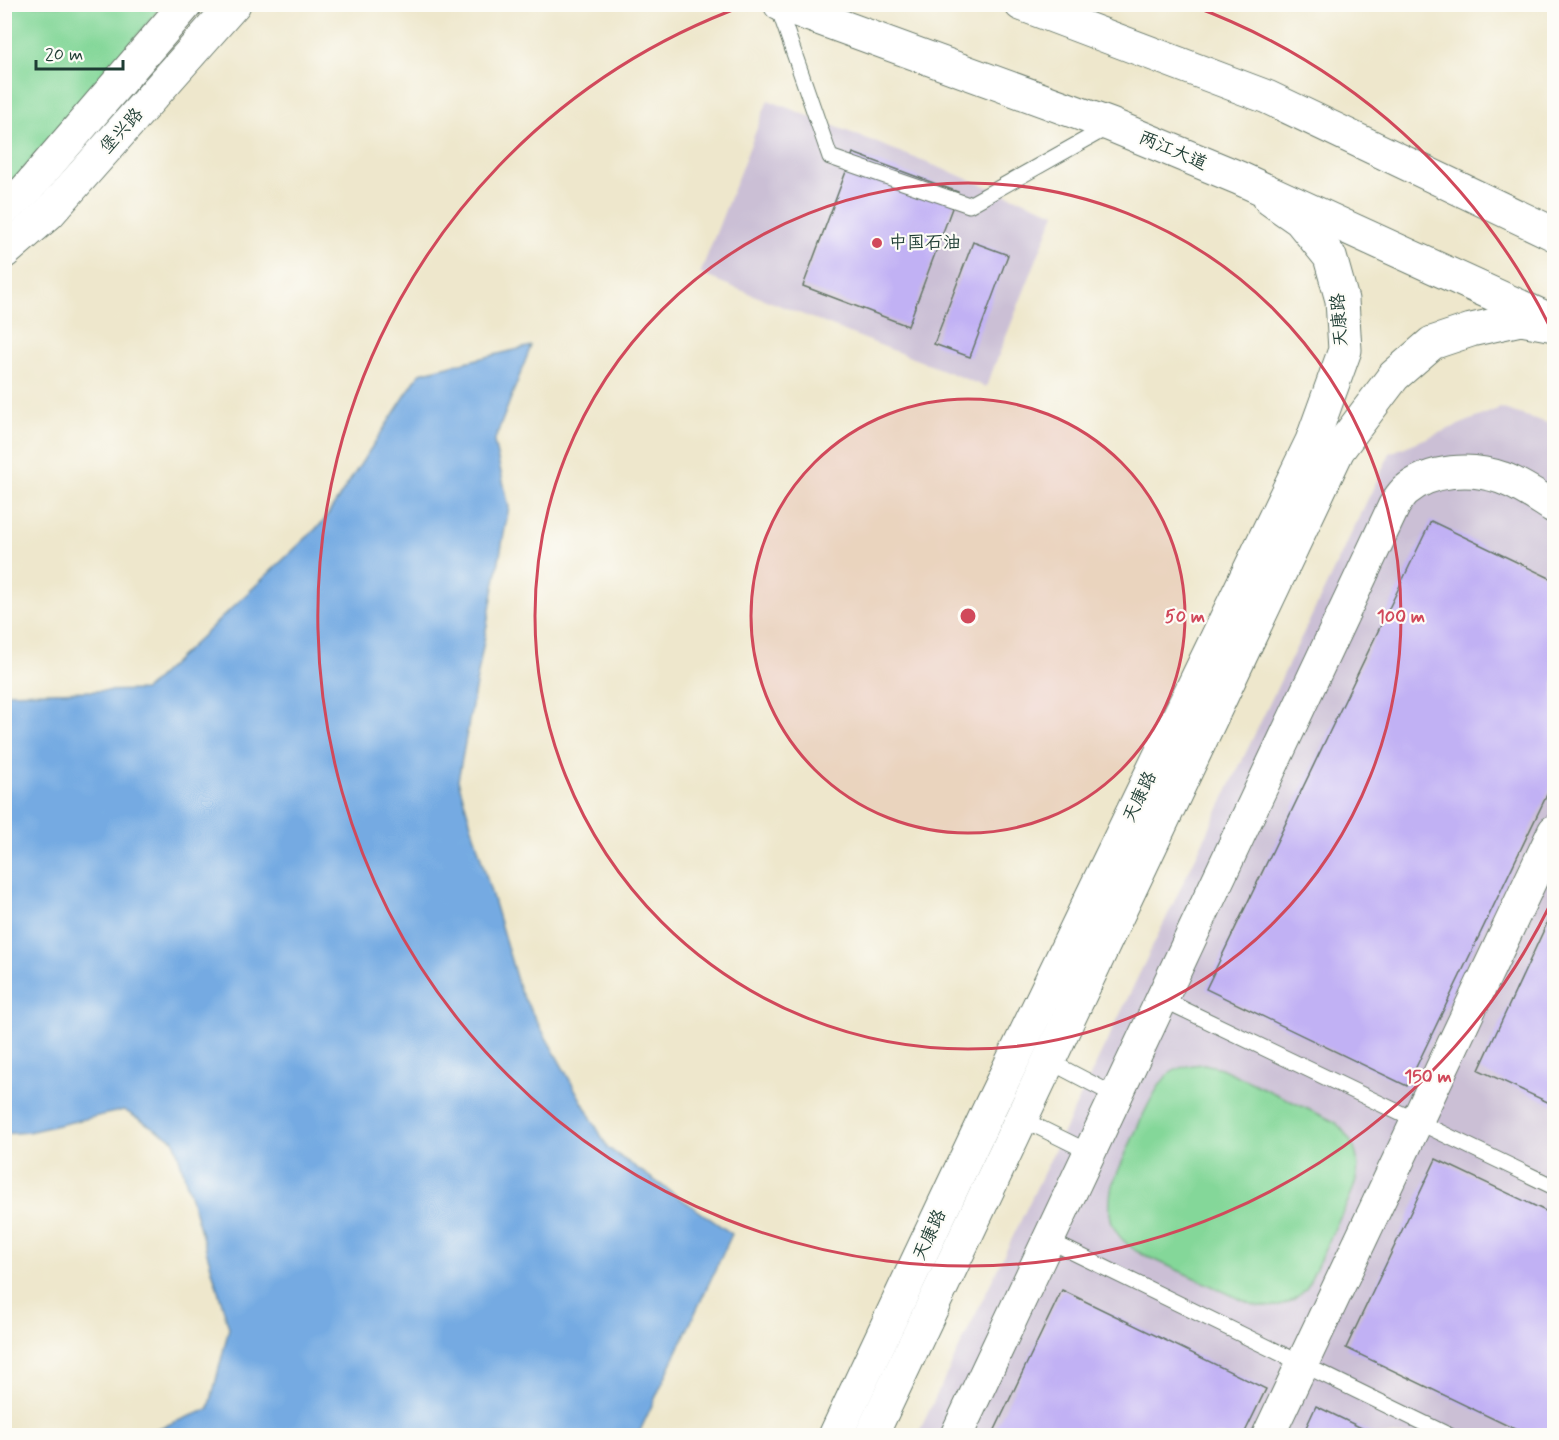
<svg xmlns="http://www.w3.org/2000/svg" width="1559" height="1440" font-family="Mynerve,'LXGW WenKai TC',sans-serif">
  <rect width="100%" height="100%" fill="#fdfcf7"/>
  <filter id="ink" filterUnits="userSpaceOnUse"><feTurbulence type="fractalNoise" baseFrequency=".0167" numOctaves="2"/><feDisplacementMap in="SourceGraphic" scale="12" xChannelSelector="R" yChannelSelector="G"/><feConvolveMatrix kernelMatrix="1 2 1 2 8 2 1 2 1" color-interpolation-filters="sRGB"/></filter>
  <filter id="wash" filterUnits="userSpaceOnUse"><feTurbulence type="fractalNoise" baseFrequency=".008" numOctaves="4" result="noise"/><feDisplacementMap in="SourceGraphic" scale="24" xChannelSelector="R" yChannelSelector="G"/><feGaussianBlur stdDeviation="1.35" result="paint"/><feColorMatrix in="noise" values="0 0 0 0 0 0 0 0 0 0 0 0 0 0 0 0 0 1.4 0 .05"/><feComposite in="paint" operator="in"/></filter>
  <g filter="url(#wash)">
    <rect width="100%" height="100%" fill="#eee7cc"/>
    <g fill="#cbbfd5">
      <polygon points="768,100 1055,213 986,387 700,274"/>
      <polygon points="1500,408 1554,425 1554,1435 917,1436 1390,453"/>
    </g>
    <g fill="#84d799" stroke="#528a66" stroke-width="1.5">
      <polygon points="5,5 163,5 5,192"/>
      <path d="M1204 1064 1221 1068 1335 1122C1373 1158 1356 1186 1336 1226 1326 1247 1316 1268 1306 1289 1288 1307 1277 1309 1253 1305L1136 1251C1110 1233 1106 1216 1112 1185 1124 1160 1150 1090 1169 1074 1180 1066 1192 1065 1204 1064Z"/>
    </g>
    <polygon fill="#74aae2" stroke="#4a748b" stroke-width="1.5" points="531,346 494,442 509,507 458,780 520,991 608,1148 732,1234 638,1435 141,1435 209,1409 229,1328 174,1140 124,1110 28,1132 5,1134 5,693 145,690 323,522 420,373"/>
    <g id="blocks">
      <g fill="#c1b1f4">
        <polygon points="853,153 958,192 908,326 803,286"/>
        <polygon points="973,242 1008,255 970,357 934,344"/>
        <polygon points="1431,521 1554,580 1554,780 1407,1086 1206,989"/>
        <polygon points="1554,908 1554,1105 1479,1070"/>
        <polygon points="1436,1159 1554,1215 1554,1436 1529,1436 1346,1348"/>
        <polygon points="1062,1290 1266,1389 1243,1436 992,1436"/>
        <polygon points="1316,1406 1378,1436 1302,1436"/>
      </g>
    </g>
  </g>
  <g filter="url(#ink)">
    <use href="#blocks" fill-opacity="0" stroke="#677869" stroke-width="1.5"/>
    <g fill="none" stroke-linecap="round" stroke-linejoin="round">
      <defs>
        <g id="lane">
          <polyline points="777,4 830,157 969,205 1108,127"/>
          <polyline points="1162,999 1554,1187"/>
          <polyline points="1047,1060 1116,1096"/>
          <polyline points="1018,1117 1089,1152"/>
          <polyline points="1048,1240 1450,1436"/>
        </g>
        <g id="street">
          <path d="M956 1436 1394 506C1397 501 1401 495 1405 491 1430 469 1472 467 1502 478 1520 484 1538 497 1554 507"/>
          <polyline points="1268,1436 1554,831"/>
        </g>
        <g id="secondary">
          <polyline points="4,209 26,190 186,4"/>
          <polyline points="4,252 49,213 234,4"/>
          <polyline points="835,1436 992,1103 1312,441 1345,350 1342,300 1330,257 1300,220 1270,199"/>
          <polyline points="871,1436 1338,450 1394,376 1432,343 1471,330 1521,319 1554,325"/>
        </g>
        <g id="primary">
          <polyline points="780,4 1111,125 1239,178 1554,322"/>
          <polyline points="1021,4 1267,97 1554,234"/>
        </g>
      </defs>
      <use href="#lane" stroke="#677869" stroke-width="17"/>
      <use href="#street" stroke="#677869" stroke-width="34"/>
      <use href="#secondary" stroke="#677869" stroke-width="35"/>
      <use href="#primary" stroke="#677869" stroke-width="35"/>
      <use href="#lane" stroke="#fff" stroke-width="15"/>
      <use href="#street" stroke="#fff" stroke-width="32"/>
      <use href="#secondary" stroke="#fff" stroke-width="33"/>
      <use href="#primary" stroke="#fff" stroke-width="33"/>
    </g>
  </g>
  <circle cx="968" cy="616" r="217" fill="#d1495b" fill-opacity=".12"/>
  <g fill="none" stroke="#d1495b" stroke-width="3">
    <circle cx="968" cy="616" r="217"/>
    <circle cx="968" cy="616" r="433"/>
    <path d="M1552 901A650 650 0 1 1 746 5M1190 5A650 650 0 0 1 1552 331"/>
  </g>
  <circle fill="#d1495b" stroke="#fdfcf7" stroke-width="2" cx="877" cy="243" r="6"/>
  <g text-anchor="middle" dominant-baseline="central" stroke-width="4.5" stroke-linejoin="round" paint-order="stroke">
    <g font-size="18" fill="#1f3d34" stroke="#fdfcf7">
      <text transform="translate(122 131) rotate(-48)">堡兴路</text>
      <text transform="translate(1173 151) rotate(23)">两江大道</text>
      <text transform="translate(1340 320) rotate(-94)">天康路</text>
      <text transform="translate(1140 797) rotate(-64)">天康路</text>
      <text transform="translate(930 1235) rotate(-65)">天康路</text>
    </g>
    <g font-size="18" fill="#1f3d34" stroke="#fdfcf7" text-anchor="start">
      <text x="889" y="243">中国石油</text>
    </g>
  </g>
  <circle cx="968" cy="616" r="9" fill="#d1495b" stroke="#fdfcf7" stroke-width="3"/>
  <g font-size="18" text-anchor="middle" font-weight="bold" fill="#d1495b" stroke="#fdfcf7" stroke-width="4.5" stroke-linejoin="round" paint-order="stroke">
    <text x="1185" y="622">50 m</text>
    <text x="1401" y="622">100 m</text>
    <text x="1428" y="1082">150 m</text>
  </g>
  <rect width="1559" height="1440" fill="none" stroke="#fdfcf7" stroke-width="24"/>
  <path d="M36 60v9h87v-9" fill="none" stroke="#1f3d34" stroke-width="3"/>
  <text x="45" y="60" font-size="18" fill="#1f3d34" stroke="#fdfcf7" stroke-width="4.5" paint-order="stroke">20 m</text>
</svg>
